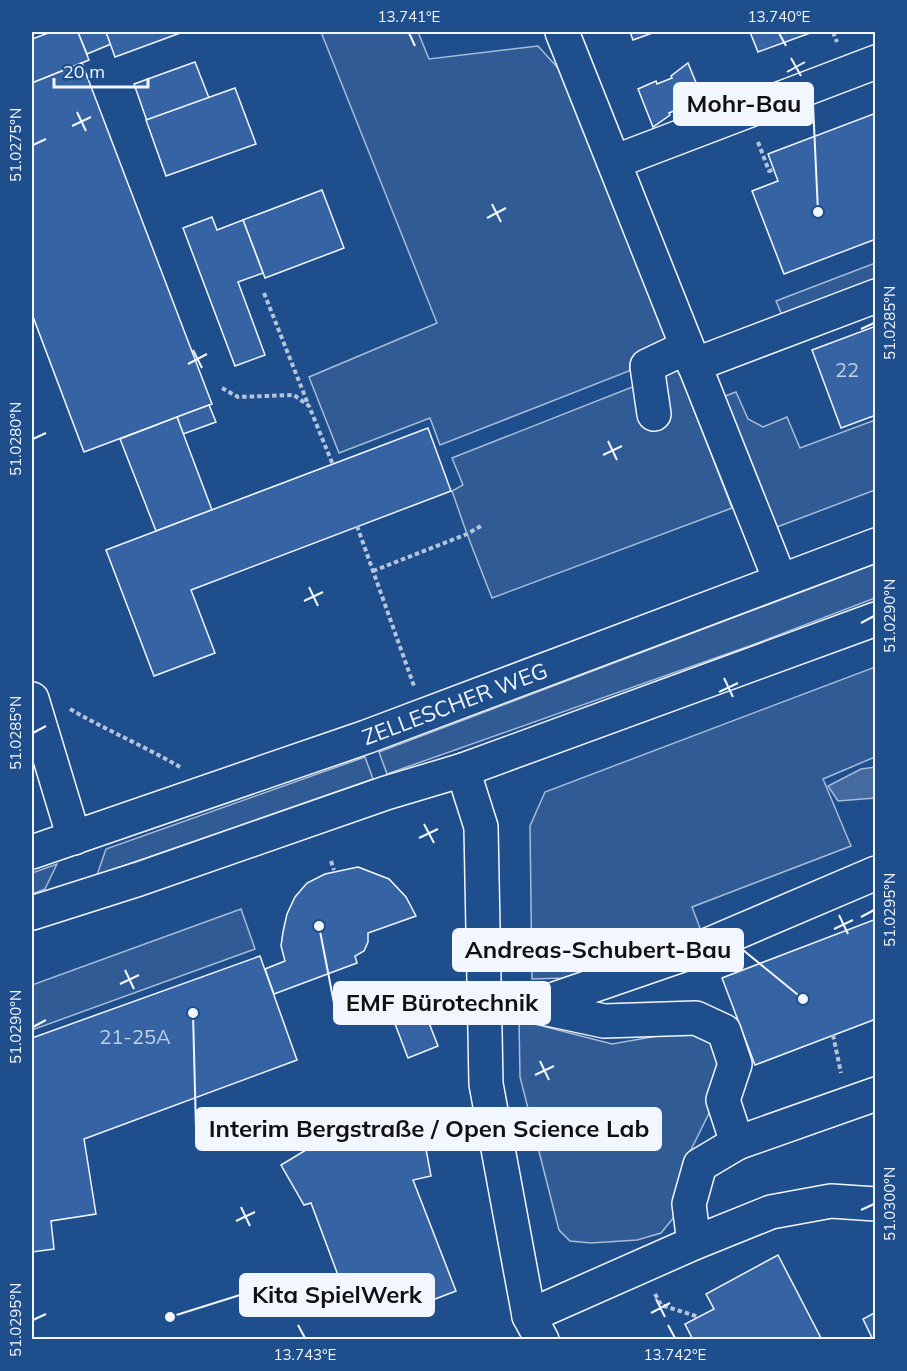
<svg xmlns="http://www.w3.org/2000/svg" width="907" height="1371" font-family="Mulish,sans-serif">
  <rect width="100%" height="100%" fill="#1f4e8c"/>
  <g fill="#305b95" stroke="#a8bbd7" stroke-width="1.5">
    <polygon points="321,32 418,32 429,59 538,46 567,78 673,342 632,362 629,371 440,445 430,418 339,453 309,377 437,323"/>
    <polygon points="875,263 875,286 784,320 776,301"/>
    <polygon points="678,369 732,508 492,598 467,534 452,491 463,485 452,458"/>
    <polygon points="736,392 748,419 763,427 787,417 800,448 875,420 875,490 769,530 720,398"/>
    <polygon points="875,564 875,598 755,644 387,774 379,752"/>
    <polygon points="875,667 875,757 823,779 851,846 692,907 700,928 564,978 532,979 530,826 545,792"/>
    <polygon points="365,757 373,779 97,875 106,849"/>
    <polygon points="57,864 45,889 32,894 32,873"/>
    <polygon points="241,909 255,949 32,1030 32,985"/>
    <polygon points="519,1020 612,1044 663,1035 693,1028 708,1037 724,1056 719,1093 684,1164 675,1216 661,1233 637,1240 591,1243 570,1241 559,1230 520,1077"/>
  </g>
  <polygon fill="#446ba0" stroke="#a8bbd7" stroke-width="1.5" points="875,767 875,798 838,801 828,786 861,769"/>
  <g fill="#3563a3" stroke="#f2f6ff" stroke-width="1.5">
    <polygon points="51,32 78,32 89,60 32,83 32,39"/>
    <polygon points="78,32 106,32 111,44 87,54"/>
    <polygon points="106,32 183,32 115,57"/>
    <polygon points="630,32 655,32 633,40"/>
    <polygon points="750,32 813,32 758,52"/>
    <polygon points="195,62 209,98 147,121 134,84"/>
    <polygon points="82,63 212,404 84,452 32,314 32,83"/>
    <polygon points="688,63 704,102 685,110 684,107 669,113 670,115 653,127 638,89 656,81 657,84 672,78 671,76"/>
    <polygon points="235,88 256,144 166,176 146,120"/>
    <polygon points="876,113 876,239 784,274 752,191 778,181 768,154"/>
    <polygon points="322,190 344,248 265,278 243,220"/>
    <polygon points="212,217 217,230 243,220 263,273 238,282 265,355 235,366 183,228"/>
    <polygon points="876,326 876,415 841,428 812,350"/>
    <polygon points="209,405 216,422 183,434 177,417"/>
    <polygon points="177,417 212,510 156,531 120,439"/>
    <polygon points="428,428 451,491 191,590 215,653 154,676 106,550"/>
    <polygon points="358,867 389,879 406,897 416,916 368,933 368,942 364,951 355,956 357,963 274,994 265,969 285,961 281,946 283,932 287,914 295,897 307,883 325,874"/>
    <polygon points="876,919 876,1019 755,1065 722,978"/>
    <polygon points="260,956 297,1060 84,1139 96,1214 51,1221 54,1249 32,1252 32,1038"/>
    <polygon points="417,992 438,1046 408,1058 387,1003"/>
    <polygon points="357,1119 364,1140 423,1133 431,1176 413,1180 456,1291 396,1314 383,1278 345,1294 311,1203 304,1205 281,1165"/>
    <polygon points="778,1255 822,1340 693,1340 685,1324 714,1309 706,1294"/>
    <polygon points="876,1312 876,1340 873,1340 863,1319"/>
  </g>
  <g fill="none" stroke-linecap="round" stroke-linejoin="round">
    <defs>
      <g id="minor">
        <polyline points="562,32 780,580"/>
        <polyline points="614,162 876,62"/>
        <polyline points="694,365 876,296"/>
        <polyline points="654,414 647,366 687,347"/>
        <polyline points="32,699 74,838"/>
        <polyline points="463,770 481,827 486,1084 529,1316 542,1340"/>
        <polyline points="486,1006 534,1006 604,1021 696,1018 724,1031 735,1064 723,1100 737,1143"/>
        <polyline points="534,1006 691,952 876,873"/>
        <polyline points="694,1243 689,1204 700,1165 737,1143 876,1094"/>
        <polyline points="529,1316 694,1243 771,1212 831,1201 876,1204"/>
      </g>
      <g id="major">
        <path id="s1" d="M32 852 366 737 876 545"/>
        <polyline points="32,913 139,879 386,793 463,770 876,619"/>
      </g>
    </defs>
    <use href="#minor" stroke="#f2f6ff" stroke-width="36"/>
    <use href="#major" stroke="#f2f6ff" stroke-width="36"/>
    <g stroke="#b3c4dc" stroke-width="4" stroke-dasharray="4.5 3" stroke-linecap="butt">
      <polyline points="833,32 837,42"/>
      <polyline points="758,142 769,171 773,170"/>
      <polyline points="264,293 308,404"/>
      <polyline points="222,388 238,397 294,395 309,406 333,465"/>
      <polyline points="357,526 414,686"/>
      <polyline points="373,571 467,534 481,526"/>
      <path d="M70 709C106 730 144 746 180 767"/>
      <polyline points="331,861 334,870"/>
      <polyline points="833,1035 841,1073"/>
      <polyline points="655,1294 661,1305 699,1317"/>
    </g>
    <use href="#minor" stroke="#1f4e8c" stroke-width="33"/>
    <use href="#major" stroke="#1f4e8c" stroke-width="33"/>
  </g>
  <path fill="none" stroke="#f2f6ff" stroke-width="2" d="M409 33 415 46M779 33 786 46M791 58 801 76M787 72 805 62M77 112 86 131M72 126 91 117M33 145 46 139M492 204 501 222M487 218 506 208M861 329 874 323M193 350 202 368M188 364 207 354M33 439 46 433M608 441 617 460M603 455 622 446M309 587 318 606M304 601 323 592M861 623 874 616M724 678 733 697M719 692 738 683M33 733 46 726M424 824 434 843M419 838 438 829M839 915 848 934M861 917 874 910M834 929 853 920M125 970 134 989M120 984 139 975M33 1027 46 1020M540 1061 549 1080M535 1075 554 1066M241 1207 250 1226M861 1210 874 1204M236 1221 255 1212M656 1299 665 1317M651 1313 670 1303M33 1320 46 1314M298 1325 305 1338M668 1325 675 1338"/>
  <g text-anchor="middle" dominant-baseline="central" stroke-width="4.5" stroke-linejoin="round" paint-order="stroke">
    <g font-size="20" fill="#c3d1e8">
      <text x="847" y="369">22</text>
      <text x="135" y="1036">21-25A</text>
    </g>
    <g font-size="22" fill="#f2f6ff" stroke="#1f4e8c">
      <text stroke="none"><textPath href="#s1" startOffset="448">ZELLESCHER WEG</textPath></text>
    </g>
  </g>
  <path fill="none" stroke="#f2f6ff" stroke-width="2" d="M818 212L813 104M803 999L743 950M319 926L334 1003M193 1013L196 1129M170 1317L240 1295"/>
  <g fill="#f2f6ff" stroke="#1f4e8c" stroke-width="2">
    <circle cx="818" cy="212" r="6"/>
    <circle cx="803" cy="999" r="6"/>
    <circle cx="319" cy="926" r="6"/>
    <circle cx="193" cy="1013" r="6"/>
    <circle cx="170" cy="1317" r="6"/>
  </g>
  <g fill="#f2f6ff" stroke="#f2f6ff" stroke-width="2">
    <rect x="674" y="83" width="139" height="42" rx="6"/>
    <rect x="453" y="929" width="290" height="42" rx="6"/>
    <rect x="334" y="982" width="216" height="42" rx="6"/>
    <rect x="196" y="1108" width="465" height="42" rx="6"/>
    <rect x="240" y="1274" width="194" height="42" rx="6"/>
  </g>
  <g font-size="24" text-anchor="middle" font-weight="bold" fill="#111">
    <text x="744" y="112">Mohr-Bau</text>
    <text x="598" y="958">Andreas-Schubert-Bau</text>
    <text x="442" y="1011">EMF Bürotechnik</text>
    <text x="429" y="1137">Interim Bergstraße / Open Science Lab</text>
    <text x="337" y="1303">Kita SpielWerk</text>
  </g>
  <rect width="907" height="1371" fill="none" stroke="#1f4e8c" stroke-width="66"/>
  <path d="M54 78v9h94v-9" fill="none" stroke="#f2f6ff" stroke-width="3"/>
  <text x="63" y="78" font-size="18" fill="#f2f6ff" stroke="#1f4e8c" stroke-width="4.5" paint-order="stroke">20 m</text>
  <rect x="33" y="33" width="841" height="1305" fill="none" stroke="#f2f6ff" stroke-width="2"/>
  <g font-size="15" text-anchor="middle" fill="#f2f6ff">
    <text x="409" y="22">13.741°E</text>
    <text x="779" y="22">13.740°E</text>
    <text transform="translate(16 145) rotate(-90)" y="5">51.0275°N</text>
    <text transform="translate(890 323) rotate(-90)" y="5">51.0285°N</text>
    <text transform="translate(16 439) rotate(-90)" y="5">51.0280°N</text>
    <text transform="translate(890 616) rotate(-90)" y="5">51.0290°N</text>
    <text transform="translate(16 733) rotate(-90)" y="5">51.0285°N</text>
    <text transform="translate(890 910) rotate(-90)" y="5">51.0295°N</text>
    <text transform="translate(16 1027) rotate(-90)" y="5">51.0290°N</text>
    <text transform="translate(890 1204) rotate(-90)" y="5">51.0300°N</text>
    <text transform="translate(16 1320) rotate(-90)" y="5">51.0295°N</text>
    <text x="305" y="1360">13.743°E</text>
    <text x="675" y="1360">13.742°E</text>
  </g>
</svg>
